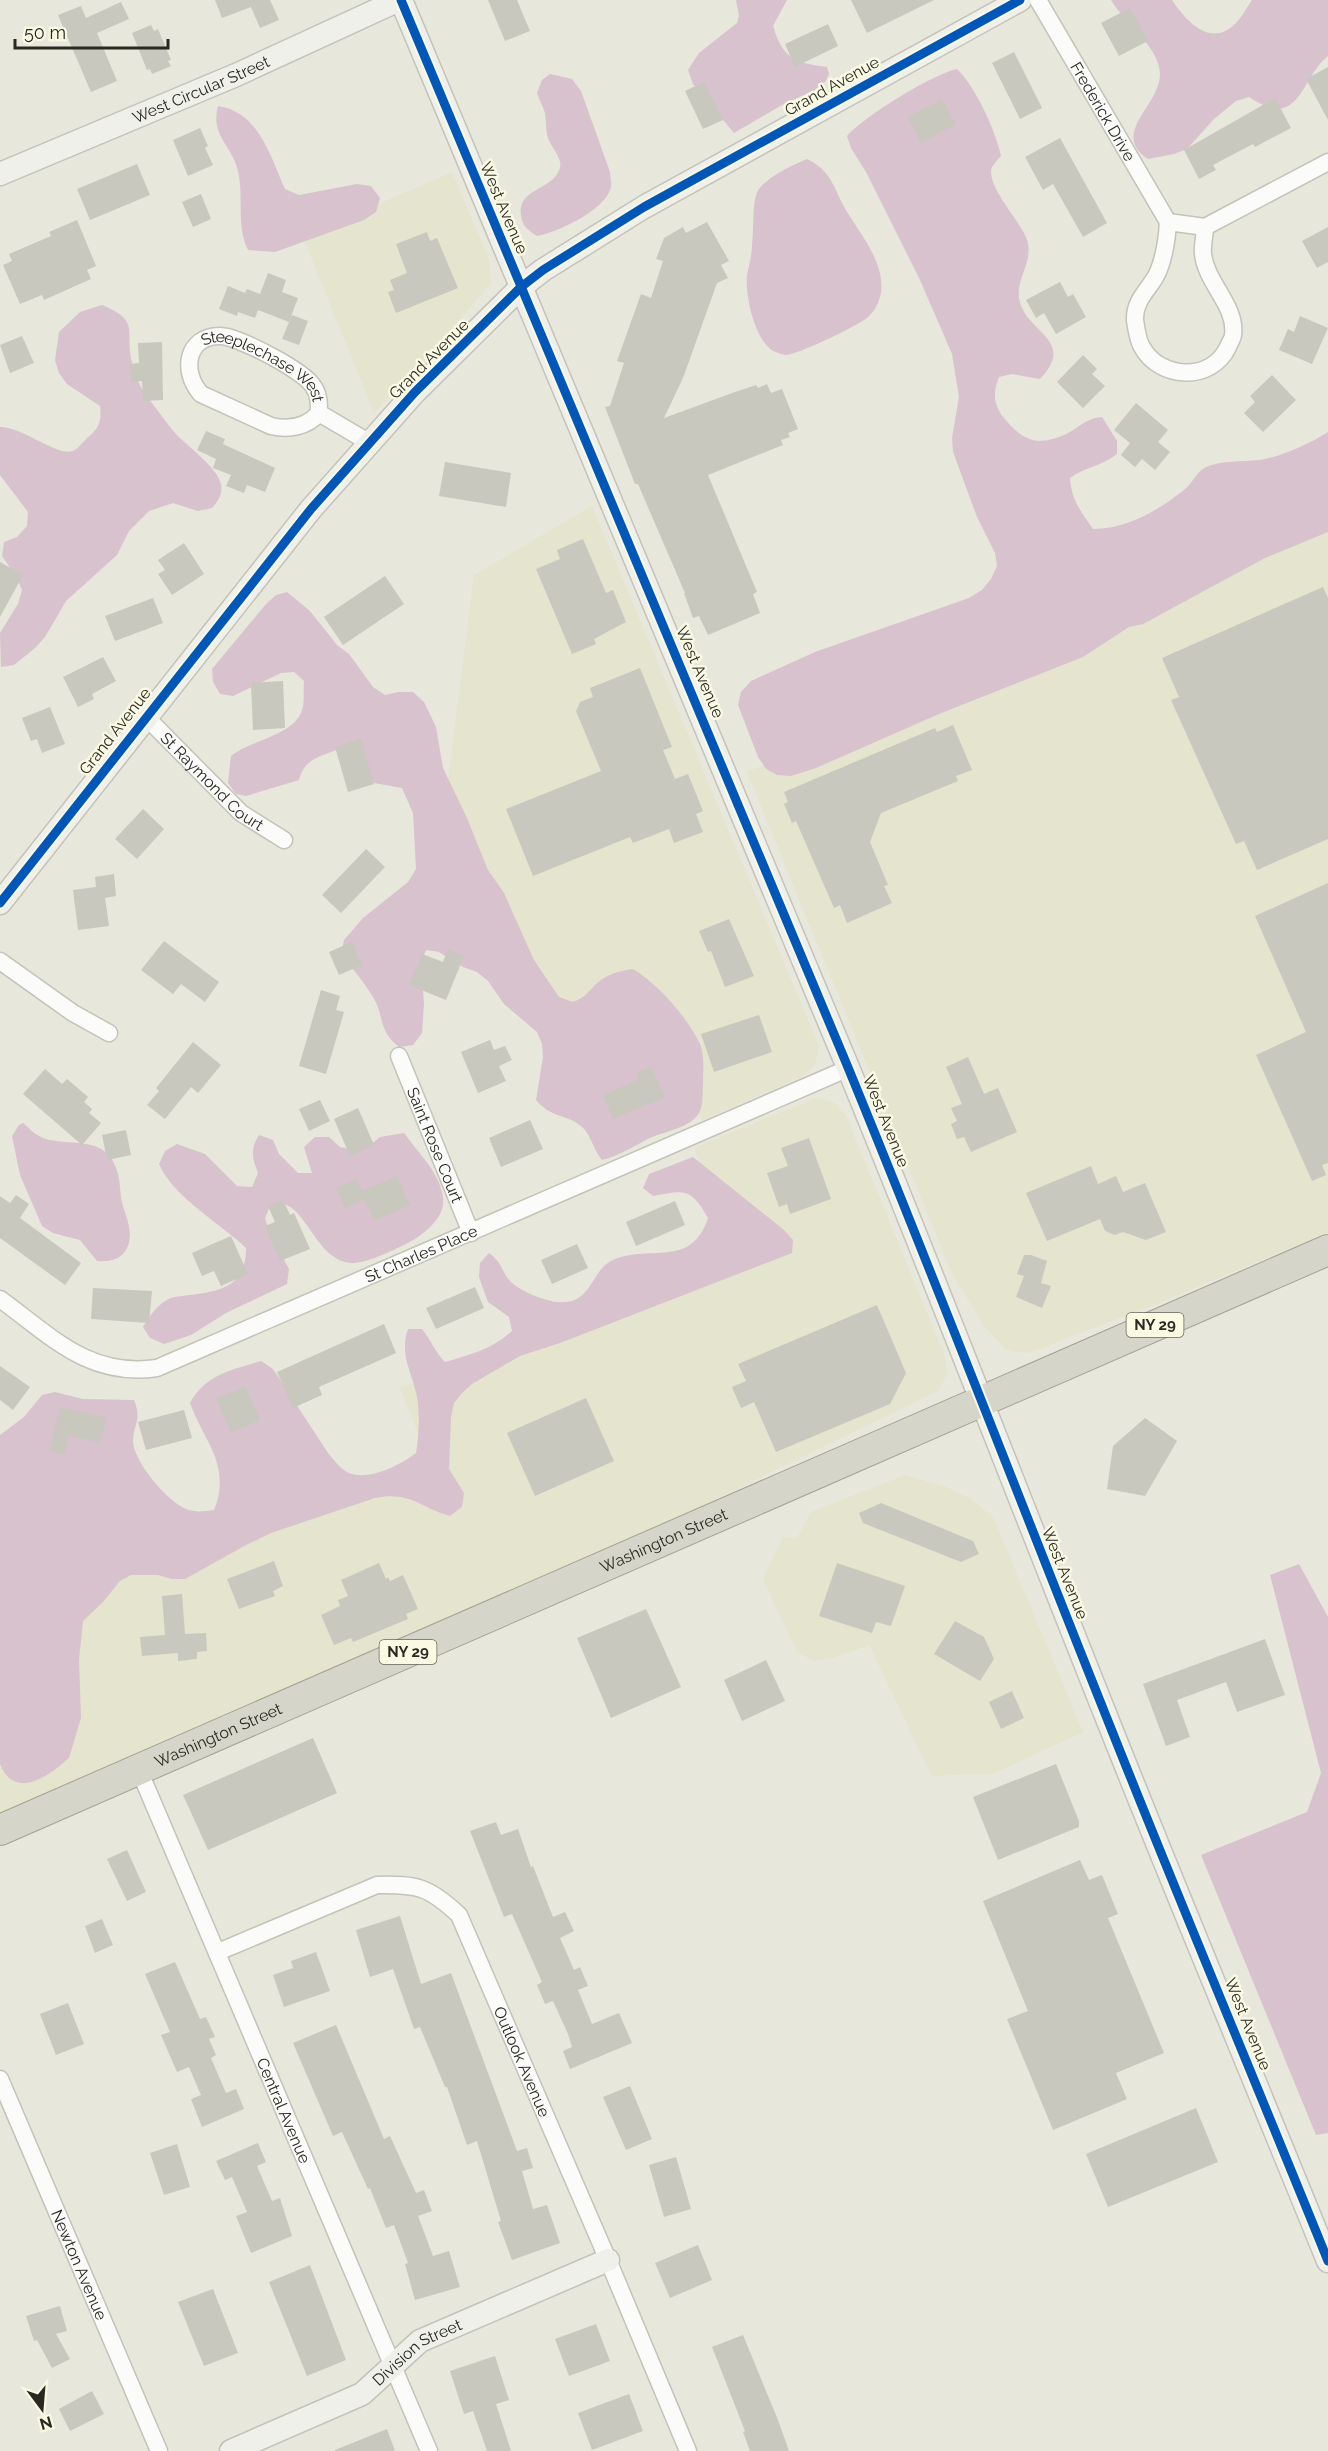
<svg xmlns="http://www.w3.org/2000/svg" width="1328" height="2451" font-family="Raleway,sans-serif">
  <rect width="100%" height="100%" fill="#e7e7dc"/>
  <g fill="#e5e4cf">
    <polygon points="452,172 489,260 491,281 483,293 374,413 303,237"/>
    <polygon points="592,506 819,1046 815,1065 801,1077 702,1120 665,1036 570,1076 448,779 474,575"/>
    <polygon points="1328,520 1328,1232 1166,1300 1029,1353 1016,1352 1005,1348 984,1326 952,1273 747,772"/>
    <polygon points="815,1098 834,1102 846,1116 945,1357 947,1375 938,1391 690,1512 0,1813 0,1615 430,1463 400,1388 735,1245 694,1148"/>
    <polygon points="905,1475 946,1487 971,1499 993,1517 1083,1732 995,1773 932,1776 869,1645 836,1657 814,1661 797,1652 763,1579 783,1537 797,1538 811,1512"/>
  </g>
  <g fill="#d8c2ce">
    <path d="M736 0H787L773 26C783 59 795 63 827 67L829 74 826 81 815 90 782 105 734 133 693 84 688 70 699 53 737 23 739 16Z"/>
    <path d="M1111 0H1172C1186 21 1211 49 1236 23 1242 17 1247 7 1252 0H1328V56C1299 79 1301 132 1249 97L1236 101 1214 119 1187 149 1174 154 1148 159C1109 133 1161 105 1160 73 1159 47 1124 22 1111 0Z"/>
    <path d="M957 69C975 86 996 131 1001 156 998 159 994 164 992 167 985 186 1021 221 1027 240 1034 261 1016 278 1019 298 1024 333 1078 339 1040 379L1012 374 999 377C993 392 993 403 1003 417 1022 440 1036 447 1064 435 1080 428 1083 419 1102 417L1117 441V454C1102 466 1085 467 1070 478 1071 499 1081 512 1093 529 1127 529 1157 511 1184 490 1192 484 1197 471 1206 467 1223 460 1242 462 1260 460 1283 456 1309 444 1328 432V532L1265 558 1143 624 1129 627 1083 657 939 714 816 768 791 776 777 775 766 769 758 757 738 705 741 692 751 681 815 652 969 598 982 590 991 579 997 566 995 553 977 517 953 452 952 438 959 397 952 354 920 280 866 172 851 148 847 136C865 116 931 75 957 69Z"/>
    <path d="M550 74 572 79 581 91 610 172C610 177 612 183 611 187 606 210 558 232 537 236 528 230 522 226 521 215 517 188 554 190 560 168 563 159 551 147 548 138 545 129 547 119 544 110 542 105 539 99 537 93L542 80Z"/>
    <path d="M218 106C259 112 270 156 285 189L299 195 357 184 371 186 380 198 376 212 364 220 275 252 248 250C236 225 244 198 238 171 232 145 210 136 218 106Z"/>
    <path d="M807 159C834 172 834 192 849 215 863 237 885 265 881 293 879 302 875 311 868 317 858 326 799 354 786 355 783 355 776 352 773 351 755 340 745 296 747 276 749 265 752 255 752 245 754 229 752 210 756 195 761 179 793 165 807 159Z"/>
    <path d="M102 305C142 321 124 332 132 363 136 381 144 394 155 407 162 416 168 425 175 433 187 446 217 467 221 484 223 494 218 501 212 508L198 511 173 503 149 511 129 531 117 555 66 601 45 637 35 648 14 665 1 667 0 633 18 604 22 590 17 578 2 556 4 542 17 537 27 526 28 512 0 475V427C23 427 58 457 73 451 78 449 83 442 87 438 99 429 102 421 100 406L67 384 59 373 55 360 59 332 80 312Z"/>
    <path d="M287 592 310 611 337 645 349 654 373 687 385 695 398 692H413L424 702 436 727 443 768 467 818 488 870 504 893 534 960 559 997 573 1002C586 997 586 994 596 984 607 974 619 971 633 969 658 984 687 1017 700 1044 705 1056 703 1071 703 1085 702 1094 704 1108 697 1116 687 1128 667 1131 652 1137 635 1145 620 1156 602 1160 593 1150 591 1134 582 1127 568 1114 552 1119 536 1100L543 1057 542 1044 537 1032 504 1004 488 981 477 972 463 967 439 952 426 950 421 963 424 1004 422 1033 413 1045 399 1047C377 1029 385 1017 373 997 364 982 352 968 341 954L344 940 363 918 408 882 416 869 413 813 402 788 374 783 367 770 339 749C319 757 305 758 299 780L246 796 236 794 228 783 231 756C251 740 295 735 302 710 305 702 303 690 304 681L294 672 281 673 233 696 220 694 213 682 212 669 266 604 276 595Z"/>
    <path d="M23 1123C30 1129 36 1136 46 1139 74 1147 108 1134 118 1174 120 1182 120 1190 121 1197 123 1212 133 1227 129 1242 125 1259 112 1262 97 1261L80 1240 53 1233 42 1226 20 1175 12 1136 19 1125Z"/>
    <path d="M404 1133C419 1154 445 1178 443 1204 442 1218 426 1232 415 1239 401 1247 367 1264 351 1263 318 1261 307 1210 284 1204 280 1204 274 1206 270 1206L265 1218 269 1232 289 1269 287 1284 226 1313 191 1335 164 1344 150 1338 143 1327C150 1316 158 1303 171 1298 177 1296 184 1296 190 1295 222 1291 246 1286 246 1248 220 1223 173 1197 159 1164L165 1151 177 1144 205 1154 237 1186 252 1187 258 1173C252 1158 250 1149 259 1135L273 1140 279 1154 298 1173H312L304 1147 315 1137H329L340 1147 354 1150 368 1147 380 1137Z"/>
    <path d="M693 1157 784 1230 793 1240 792 1253 560 1343 520 1356 472 1384 462 1393 454 1403 451 1417 449 1469 464 1493 462 1507 450 1516C420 1508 411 1491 375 1498L271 1533 248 1544 185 1579H172L158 1575H131L120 1581 103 1602 83 1621 79 1660 81 1718 69 1758C49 1776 15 1801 0 1764V1435L24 1417 42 1395 55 1392 83 1399 134 1400C142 1420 134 1422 133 1441 133 1461 168 1502 186 1509 196 1513 204 1511 214 1510 232 1465 204 1442 190 1403 206 1374 232 1370 261 1361L273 1369 328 1453C334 1460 341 1470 349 1473 370 1481 400 1465 416 1453 419 1435 420 1414 417 1397 412 1371 399 1355 408 1329H422C431 1340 435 1352 445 1362 470 1355 493 1349 512 1331L509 1317 488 1302 479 1277 480 1263 489 1253C500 1262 499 1263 505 1274 512 1289 540 1299 556 1302 592 1306 590 1272 611 1261 648 1243 691 1270 708 1218 691 1187 684 1190 653 1196L643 1188 649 1174Z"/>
    <polygon points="1299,1564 1328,1617 1328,2133 1316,2135 1201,1855 1307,1812 1321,1773 1270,1575"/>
  </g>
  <g fill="#c8c8bf">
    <polygon points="215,0 270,0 279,20 260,28 251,7 222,18"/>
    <polygon points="488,0 517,0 530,31 505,41"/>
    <polygon points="851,0 934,0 867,33"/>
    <polygon points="121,2 129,19 97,33 117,81 91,92 58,15 81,6 86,18"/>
    <polygon points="1130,8 1148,41 1119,56 1101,23"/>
    <polygon points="828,24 838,46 795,67 785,44"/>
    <polygon points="151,25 154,31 158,29 171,60 168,61 171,66 152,74 150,69 147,70 132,33"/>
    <polygon points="1014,52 1042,108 1020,119 992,63"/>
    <polygon points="1328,67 1328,120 1306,79"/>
    <polygon points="704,82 723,120 703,129 685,91"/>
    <polygon points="1275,98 1291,128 1255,147 1253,144 1213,165 1216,170 1199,179 1184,150"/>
    <polygon points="942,99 956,124 921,143 908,117"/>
    <polygon points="200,128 208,146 205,148 213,165 188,176 173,140"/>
    <polygon points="1060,138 1107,223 1083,237 1053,184 1043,190 1025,157"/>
    <polygon points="137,164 150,195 90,220 77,189"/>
    <polygon points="201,194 211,219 193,227 182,202"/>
    <polygon points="77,220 96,266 87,270 91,279 44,300 42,295 20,304 3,265 12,261 9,254 51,236 49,232"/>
    <polygon points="707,222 729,261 721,265 728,278 717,283 683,378 664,418 735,392 756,385 758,388 767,384 771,393 782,389 798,429 788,433 790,437 781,440 783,445 708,475 757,592 753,594 760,613 708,635 699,616 693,618 684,593 685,593 638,484 635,484 605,407 610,406 624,363 617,361 641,294 651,298 663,261 656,259 664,238 683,227 686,233"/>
    <polygon points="1328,227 1328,262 1317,268 1302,241"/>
    <polygon points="427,232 430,241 437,238 458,288 396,313 388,292 394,290 390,280 407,273 396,244"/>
    <polygon points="268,273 286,280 282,292 298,298 289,322 258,310 255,318 238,312 237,316 219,309 228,286 245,293 247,289 260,294"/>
    <polygon points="1060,282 1068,297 1073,294 1086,317 1056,334 1044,313 1036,318 1026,300"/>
    <polygon points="292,315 308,321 299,345 282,339"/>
    <polygon points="1300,316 1328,328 1312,364 1279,350 1288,329 1294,332"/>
    <polygon points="22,336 34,363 10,373 0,345"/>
    <polygon points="162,342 163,400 143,401 142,381 131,382 130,364 139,363 138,343"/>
    <polygon points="1083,355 1097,369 1092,374 1105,386 1083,408 1057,382"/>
    <polygon points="1272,375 1296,400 1263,432 1244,413 1255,402 1250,396"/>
    <polygon points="1136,403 1168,430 1158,442 1170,452 1155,470 1142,459 1135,467 1121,455 1130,443 1114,430"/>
    <polygon points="206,431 225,439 223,444 275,468 265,492 247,485 244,493 226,486 231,475 213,468 216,459 197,450"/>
    <polygon points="445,462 511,473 506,507 439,496"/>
    <polygon points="583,539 606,593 613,590 626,622 594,639 596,644 572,654 536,569 560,559 557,550"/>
    <polygon points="184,543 204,574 172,595 158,574 165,570 158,560"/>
    <polygon points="0,562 23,575 0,617"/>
    <polygon points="385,576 404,604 343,645 324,617"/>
    <polygon points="1323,587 1328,598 1328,839 1257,870 1244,841 1236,844 1171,700 1179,697 1162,658"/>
    <polygon points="153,598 163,623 115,641 105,616"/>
    <polygon points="103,657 116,681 92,694 94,699 78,707 63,677"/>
    <polygon points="640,668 672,747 663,750 675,779 688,774 703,811 696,814 703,832 674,843 669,829 633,843 630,837 533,876 506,809 601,771 576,711 580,702 593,697 590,688"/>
    <polygon points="283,681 285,728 253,730 251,683"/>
    <polygon points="50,707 65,744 42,753 37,739 31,741 22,718"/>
    <polygon points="953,725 972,770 956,776 958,781 881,813 870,842 888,885 884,886 892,903 847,923 840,905 834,908 796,821 792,823 784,804 788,802 784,792 935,728 937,732"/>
    <polygon points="361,739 374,784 348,792 335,747"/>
    <polygon points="143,809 164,829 137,859 115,839"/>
    <polygon points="366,849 385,867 341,913 322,895"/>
    <polygon points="114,874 116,896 105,898 109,926 78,930 73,890 96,887 95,877"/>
    <polygon points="1328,883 1328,1163 1322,1165 1326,1175 1312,1181 1256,1055 1306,1032 1255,916"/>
    <polygon points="729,919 754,976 725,987 711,951 708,952 699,931"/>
    <polygon points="164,941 219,982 205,1002 181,984 173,994 141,970"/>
    <polygon points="352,942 362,965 339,975 329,952"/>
    <polygon points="448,949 464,956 446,1000 409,985 422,954 443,962"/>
    <polygon points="321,990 340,996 336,1010 344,1012 326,1074 299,1066"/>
    <polygon points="759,1015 772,1052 714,1072 701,1034"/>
    <polygon points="490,1040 494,1050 505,1046 512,1060 499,1066 506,1081 478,1093 461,1052"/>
    <polygon points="193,1042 221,1065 198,1093 191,1087 165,1119 147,1105 159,1091 156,1088"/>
    <polygon points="968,1057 984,1094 998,1088 1017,1132 971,1152 964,1137 957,1139 951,1124 957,1121 951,1108 962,1104 946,1067"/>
    <polygon points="651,1067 665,1097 613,1119 603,1095 639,1079 636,1073"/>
    <polygon points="45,1069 62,1084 67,1079 88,1097 84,1102 92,1109 89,1113 101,1123 82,1145 23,1094"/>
    <polygon points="320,1100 330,1121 309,1131 299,1109"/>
    <polygon points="358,1108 374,1145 350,1156 334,1119"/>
    <polygon points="530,1120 543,1149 501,1167 489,1138"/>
    <polygon points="126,1130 131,1155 107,1160 102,1135"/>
    <polygon points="809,1138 831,1199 790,1214 787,1204 779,1207 767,1173 788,1166 781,1148"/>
    <polygon points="1091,1166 1098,1184 1116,1176 1123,1192 1145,1183 1166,1232 1146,1240 1123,1232 1115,1235 1105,1231 1100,1219 1047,1241 1026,1193"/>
    <polygon points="397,1176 410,1205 374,1221 364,1199 345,1208 336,1188 357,1179 362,1191"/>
    <polygon points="16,1195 29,1204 20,1218 81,1263 65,1285 0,1238 0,1196 10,1203"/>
    <polygon points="283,1200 290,1215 294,1213 310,1249 280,1261 265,1226 275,1222 268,1206"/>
    <polygon points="675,1201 685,1225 636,1246 626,1222"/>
    <polygon points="231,1236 248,1274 221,1286 214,1271 202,1276 192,1253"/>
    <polygon points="577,1244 588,1268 552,1284 541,1260"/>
    <polygon points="1024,1255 1031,1255 1047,1261 1041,1283 1051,1286 1042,1308 1016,1297 1024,1276 1017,1274"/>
    <polygon points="475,1287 484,1308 436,1329 426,1308"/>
    <polygon points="93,1288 152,1291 149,1323 91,1319"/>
    <polygon points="877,1305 906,1373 890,1404 776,1452 754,1402 741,1408 732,1387 746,1381 738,1364"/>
    <polygon points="384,1324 396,1353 319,1387 322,1395 293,1408 277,1372"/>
    <polygon points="0,1366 30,1387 13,1410 0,1400"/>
    <polygon points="245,1386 260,1420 231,1432 216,1399"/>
    <polygon points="586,1398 614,1461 535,1496 507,1433"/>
    <polygon points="60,1407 106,1418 100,1443 69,1435 65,1454 50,1451"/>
    <polygon points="184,1410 192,1438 146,1450 138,1422"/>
    <polygon points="1145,1418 1177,1441 1145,1496 1107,1489 1113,1446"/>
    <polygon points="881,1503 973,1541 979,1554 961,1562 863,1523 859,1513"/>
    <polygon points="274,1561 283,1586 273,1591 275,1596 239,1609 227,1579"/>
    <polygon points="379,1563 386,1579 388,1577 390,1581 403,1575 418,1609 406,1614 408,1619 353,1642 351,1638 334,1645 321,1615 340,1606 338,1600 348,1596 341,1580"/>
    <polygon points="837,1563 905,1586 891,1626 876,1622 872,1633 819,1616"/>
    <polygon points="182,1594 185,1634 206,1633 207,1651 197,1652 197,1659 178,1661 178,1653 142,1656 140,1637 165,1635 162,1596"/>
    <polygon points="646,1609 681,1687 611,1718 577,1638"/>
    <polygon points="955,1621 984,1637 994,1659 980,1681 934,1654"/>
    <polygon points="1265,1639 1285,1695 1237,1712 1226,1682 1177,1700 1190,1737 1166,1746 1143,1684"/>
    <polygon points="766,1660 785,1701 742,1721 724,1680"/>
    <polygon points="1012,1691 1024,1718 1001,1729 989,1702"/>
    <polygon points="313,1738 337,1793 208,1850 183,1795"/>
    <polygon points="1056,1764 1079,1821 1079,1827 998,1860 973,1797"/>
    <polygon points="496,1822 501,1835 518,1829 531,1867 533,1866 553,1917 565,1912 574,1931 560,1938 574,1970 580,1967 588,1986 578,1990 592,2024 619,2013 632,2043 570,2069 563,2051 572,2047 568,2034 553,2001 545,2004 537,1985 542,1982 512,1914 504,1917 470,1831"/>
    <polygon points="127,1850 146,1892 127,1901 107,1859"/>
    <polygon points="1080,1860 1089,1880 1102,1875 1118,1914 1108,1918 1164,2053 1116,2073 1127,2099 1053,2130 1007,2019 1028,2011 983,1901"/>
    <polygon points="400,1916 421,1984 451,1973 517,2151 527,2148 533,2168 522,2171 533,2209 547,2205 560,2243 512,2260 498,2222 501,2221 477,2141 467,2145 447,2087 445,2087 420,2027 414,2029 393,1969 370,1977 356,1930"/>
    <polygon points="102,1919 113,1945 95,1953 85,1926"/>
    <polygon points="316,1952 330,1991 284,2007 273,1975 293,1968 291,1961"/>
    <polygon points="175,1962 200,2019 206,2017 215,2037 209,2039 216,2055 211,2058 226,2093 236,2089 244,2109 202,2127 191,2099 201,2095 189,2067 177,2072 161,2035 170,2032 145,1974"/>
    <polygon points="68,2003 84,2044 56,2055 40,2014"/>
    <polygon points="336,2025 384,2139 390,2136 416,2193 424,2190 432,2211 418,2216 433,2256 449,2251 460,2287 415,2300 405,2264 408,2263 394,2225 386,2228 370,2188 368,2189 342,2132 333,2136 293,2043"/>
    <polygon points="630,2086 652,2139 626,2150 603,2097"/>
    <polygon points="1196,2108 1218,2162 1108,2207 1086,2154"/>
    <polygon points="258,2143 266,2162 257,2166 272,2201 280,2198 292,2236 251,2253 236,2216 247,2212 232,2177 225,2180 216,2161"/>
    <polygon points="177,2144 190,2187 164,2195 150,2153"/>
    <polygon points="676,2157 691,2209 664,2217 649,2165"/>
    <polygon points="698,2245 712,2280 670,2298 655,2263"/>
    <polygon points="310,2265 346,2360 307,2376 269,2282"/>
    <polygon points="213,2289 238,2353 204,2366 178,2302"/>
    <polygon points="60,2306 67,2331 56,2334 70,2359 52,2368 37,2340 34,2341 26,2316"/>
    <polygon points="596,2324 610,2361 569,2376 555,2339"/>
    <polygon points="743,2335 778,2420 789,2451 750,2451 743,2432 745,2431 712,2347"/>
    <polygon points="495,2356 509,2400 496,2404 511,2451 487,2451 473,2411 464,2414 450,2371"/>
    <polygon points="92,2391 104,2414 70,2431 59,2409"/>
    <polygon points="629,2394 643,2431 592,2450 578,2413"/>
    <polygon points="387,2429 395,2451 335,2451 335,2450"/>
  </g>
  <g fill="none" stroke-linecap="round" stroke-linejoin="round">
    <defs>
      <g id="street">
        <path id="s1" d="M1038 0 1168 222 1205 227 1328 162"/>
        <path d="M1168 222C1167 240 1165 255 1158 272 1151 288 1134 299 1135 320 1136 327 1138 341 1142 347 1159 379 1211 383 1228 347 1229 344 1233 338 1233 335 1237 306 1206 283 1203 254 1202 246 1205 235 1205 227"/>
        <path id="s2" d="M319 413C307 427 289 430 271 426L201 394C181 372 186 336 220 336 237 336 303 370 313 386 319 394 319 403 319 413L370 443"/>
        <path id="s3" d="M145 716 241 813 284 840"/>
        <polyline points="0,961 73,1013 109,1033"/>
        <path id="s4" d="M399 1056 471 1233"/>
        <path id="s5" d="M0 1299C51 1336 89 1378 157 1368L849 1068"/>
        <path id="s6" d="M139 1770 429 2451"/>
        <path id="s7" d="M218 1952 377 1885C418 1884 429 1887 459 1915L608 2260 688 2451"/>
        <path id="s8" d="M0 2079 159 2451"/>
      </g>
      <g id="secondary">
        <path d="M401 0C549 355 701 708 847 1065 937 1284 1022 1506 1110 1726 1181 1905 1256 2083 1328 2261"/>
        <path id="s9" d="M0 174 236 75 399 0"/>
        <polyline points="0,903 311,509 415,392 521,287 543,270 644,207 1020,0"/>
        <path id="s10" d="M231 2451 362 2394 420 2341 608 2260"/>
      </g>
      <g id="highway">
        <path id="s11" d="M0 1830 1328 1250"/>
      </g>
    </defs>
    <use href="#street" stroke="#c3c3ba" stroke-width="19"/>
    <use href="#secondary" stroke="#c3c3ba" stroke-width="25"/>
    <use href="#highway" stroke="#a4a292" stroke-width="32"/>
    <use href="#street" stroke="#fbfbfa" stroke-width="16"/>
    <use href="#secondary" stroke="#f0f0eb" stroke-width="22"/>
    <use href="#highway" stroke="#d6d5c9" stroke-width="30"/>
    <defs>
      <g id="cycleway">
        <path d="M401 0C549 355 701 708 847 1065 937 1284 1022 1506 1110 1726 1181 1905 1256 2083 1328 2261"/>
        <polyline points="0,903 311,509 415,392 521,287 543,270 644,207 1020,0"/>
      </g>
    </defs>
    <use href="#cycleway" stroke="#faf9e4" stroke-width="13"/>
    <use href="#cycleway" stroke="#0057b8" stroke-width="9"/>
  </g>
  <g text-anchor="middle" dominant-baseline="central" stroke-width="5" stroke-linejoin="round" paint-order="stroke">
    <g fill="#faf9e4" stroke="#68675c" stroke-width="1.5">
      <rect x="1126.5" y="1313" width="57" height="24" rx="4.5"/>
      <rect x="379.5" y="1640" width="57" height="24" rx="4.5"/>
    </g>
    <g font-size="15" font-weight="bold" fill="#292821">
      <text x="1155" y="1325">NY 29</text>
      <text x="408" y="1652">NY 29</text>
    </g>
    <g font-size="16" fill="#292821" stroke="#faf9e4">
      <text transform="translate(832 86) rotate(-29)">Grand Avenue</text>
      <text stroke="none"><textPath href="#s9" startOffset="218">West Circular Street</textPath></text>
      <text stroke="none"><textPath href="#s1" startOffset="129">Frederick Drive</textPath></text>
      <text transform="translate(504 208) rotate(67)">West Avenue</text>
      <text transform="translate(429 359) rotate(-45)">Grand Avenue</text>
      <text stroke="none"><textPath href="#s2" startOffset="261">Steeplechase West</textPath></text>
      <text transform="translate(700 672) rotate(67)">West Avenue</text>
      <text transform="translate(115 731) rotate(-52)">Grand Avenue</text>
      <text stroke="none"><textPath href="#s3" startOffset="94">St Raymond Court</textPath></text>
      <text transform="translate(886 1121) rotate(68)">West Avenue</text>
      <text stroke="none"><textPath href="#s4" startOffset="96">Saint Rose Court</textPath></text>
      <text stroke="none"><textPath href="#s5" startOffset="465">St Charles Place</textPath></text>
      <text stroke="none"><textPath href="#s11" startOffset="724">Washington Street</textPath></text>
      <text transform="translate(1065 1573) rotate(68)">West Avenue</text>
      <text stroke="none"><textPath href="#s11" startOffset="238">Washington Street</textPath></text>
      <text transform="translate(1248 2024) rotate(68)">West Avenue</text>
      <text stroke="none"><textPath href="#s7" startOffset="423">Outlook Avenue</textPath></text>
      <text stroke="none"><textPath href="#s6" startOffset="370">Central Avenue</textPath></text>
      <text stroke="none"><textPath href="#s8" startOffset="202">Newton Avenue</textPath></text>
      <text stroke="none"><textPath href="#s10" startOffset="213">Division Street</textPath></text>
    </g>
  </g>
  <g transform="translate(42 2409) rotate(164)" stroke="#faf9e4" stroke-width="4.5" paint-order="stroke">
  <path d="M0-4.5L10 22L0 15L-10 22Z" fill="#292821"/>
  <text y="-9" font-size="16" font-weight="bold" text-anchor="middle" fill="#292821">N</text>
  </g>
  <path d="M15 39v9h153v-9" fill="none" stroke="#292821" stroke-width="3"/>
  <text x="24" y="39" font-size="18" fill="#292821" stroke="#faf9e4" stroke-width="4.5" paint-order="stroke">50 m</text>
</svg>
